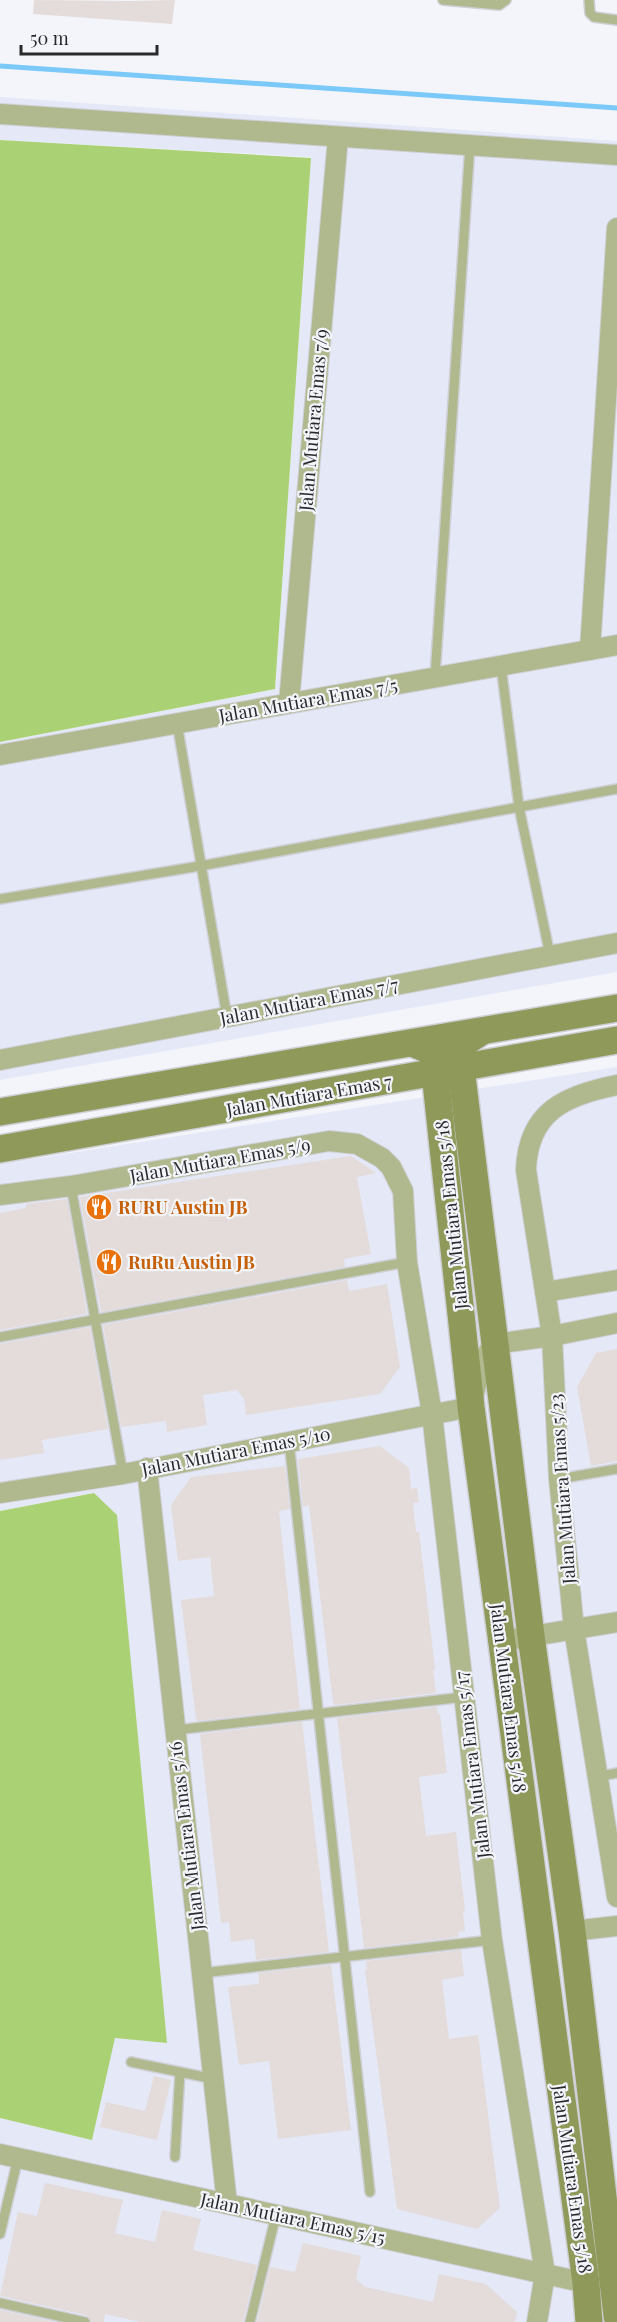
<svg xmlns="http://www.w3.org/2000/svg" width="617" height="2322" font-family="'Playfair Display',serif">
  <rect width="100%" height="100%" fill="#f3f5fb"/>
  <g fill="#e5e8f6">
    <polygon points="0,97 617,141 617,972 0,1080 0,742 275,689 311,157 0,140"/>
    <polygon points="617,1067 617,2322 0,2322 0,2118 92,2139 115,2037 166,2043 93,1493 0,1511 0,1164"/>
  </g>
  <g fill="#aad275">
    <polygon points="0,140 311,158 275,689 0,742"/>
    <polygon points="94,1493 117,1515 167,2043 115,2038 92,2140 0,2118 0,1511"/>
  </g>
  <g fill="none" stroke-linecap="round" stroke-linejoin="round">
    <polyline stroke="#7ac9f8" stroke-width="5" points="0,66 617,108"/>
  </g>
  <g fill="#e3dcda">
    <polygon points="34,0 129,1 175,0 172,24 33,14"/>
    <polygon points="351,1156 376,1173 357,1177 371,1254 344,1259 345,1267 101,1312 80,1197"/>
    <polygon points="67,1199 87,1314 0,1330 0,1213 26,1208 26,1204"/>
    <polygon points="347,1280 349,1291 387,1284 400,1367 380,1394 246,1415 244,1399 237,1390 203,1395 207,1425 167,1432 166,1421 121,1427 103,1325"/>
    <polygon points="90,1327 108,1429 42,1440 44,1453 0,1460 0,1344"/>
    <polygon points="617,1349 617,1461 591,1466 577,1387 596,1353"/>
    <polygon points="380,1446 409,1468 411,1489 417,1488 419,1502 413,1503 416,1532 419,1531 435,1669 433,1670 436,1693 335,1705 333,1703 309,1505 303,1507 298,1459"/>
    <polygon points="285,1466 290,1509 279,1511 300,1709 198,1721 196,1719 181,1600 214,1596 210,1557 178,1561 171,1505 191,1477"/>
    <polygon points="437,1707 438,1714 440,1714 447,1773 419,1777 426,1836 456,1832 465,1911 463,1912 465,1931 458,1932 459,1937 364,1948 337,1718"/>
    <polygon points="302,1722 329,1952 256,1960 254,1939 231,1942 229,1922 221,1923 200,1734"/>
    <polygon points="461,1950 464,1976 442,1980 449,2039 478,2035 500,2208 477,2229 397,2209 365,1970 367,1970 366,1961"/>
    <polygon points="331,1965 351,2130 278,2139 269,2061 239,2065 228,1987 259,1984 258,1973"/>
    <polygon points="154,2076 171,2080 157,2140 100,2127 106,2102 145,2111"/>
    <polygon points="45,2183 123,2200 115,2233 155,2242 162,2210 201,2219 193,2250 257,2265 243,2322 140,2322 105,2314 104,2322 92,2322 86,2315 0,2296 18,2212 37,2216"/>
    <polygon points="303,2243 361,2256 356,2279 365,2287 433,2302 439,2274 486,2284 517,2312 515,2322 257,2322 270,2267 295,2272"/>
    <polygon points="0,2310 54,2322 0,2322"/>
  </g>
  <g fill="none" stroke-linecap="round" stroke-linejoin="round">
    <defs>
      <g id="lane">
        <polyline points="443,0 499,5 506,0"/>
        <polyline points="589,0 590,13 594,17 617,20"/>
        <polyline points="501,666 519,807 550,955"/>
        <polyline points="435,677 470,144"/>
        <polyline points="177,723 227,1017"/>
        <polyline points="0,899 200,866 617,789"/>
        <polyline points="71,1186 123,1474"/>
        <polyline points="0,1337 407,1262"/>
        <polyline points="289,1441 370,2192"/>
        <polyline points="559,1479 617,1469"/>
        <polyline points="175,1730 464,1697"/>
        <polyline points="597,1777 617,1773"/>
        <polyline points="202,1973 492,1940"/>
        <polyline points="131,2062 214,2079"/>
        <polyline points="175,2157 180,2072"/>
        <polyline points="0,2234 18,2158"/>
        <polyline points="0,2303 85,2322"/>
        <polyline points="250,2322 276,2215"/>
      </g>
      <g id="street">
        <polyline points="0,114 617,155"/>
        <polyline points="590,650 617,228"/>
        <polyline points="289,703 338,137"/>
        <polyline points="0,755 617,645"/>
        <polyline points="0,1060 617,943"/>
        <path d="M617 1085C566 1095 528 1111 526 1170L552 1336 559 1479 574 1629 617 1897"/>
        <polyline points="0,1195 71,1186 329,1141 357,1144 382,1158 391,1167 403,1191 407,1262 432,1414 492,1940 545,2274 537,2322"/>
        <polyline points="545,1292 617,1280"/>
        <polyline points="147,1468 227,2204"/>
        <polyline points="0,1493 123,1474 471,1407 482,1360 495,1344 552,1336 617,1323"/>
        <polyline points="502,1641 617,1622"/>
        <polyline points="572,1931 617,1926"/>
        <polyline points="0,2154 586,2283"/>
      </g>
      <g id="secondary">
        <polyline points="481,1032 455,1049 435,1073 471,1407 586,2283 589,2322"/>
        <polyline points="412,1043 436,1053 461,1068 531,1636 572,1931 617,2316"/>
        <polyline points="0,1112 617,1008"/>
        <polyline points="0,1149 617,1040"/>
      </g>
    </defs>
    <use href="#lane" stroke="#cfd0d6" stroke-width="12"/>
    <use href="#street" stroke="#cfd0d6" stroke-width="22"/>
    <use href="#secondary" stroke="#cfd0d6" stroke-width="30"/>
    <use href="#lane" stroke="#b0b88e" stroke-width="9"/>
    <use href="#street" stroke="#b0b88e" stroke-width="20"/>
    <use href="#secondary" stroke="#8f9a5a" stroke-width="27"/>
  </g>
  <defs>
    <symbol id="restaurant-disc" viewBox="-11 -11 22 22"><circle r="9.5" fill="#e8710a" stroke="#f3f5fb"/><path d="M-5-6h1v4h1v-4h1v4h1v-4h1v5L-1.5 .5V6h-2V.5L-5-1ZM5-6V6H3V1.5H1.5Q1.5-4 5-6Z" fill="#fff"/></symbol>
  </defs>
  <g fill-rule="evenodd">
    <use href="#restaurant-disc" x="84" y="1192" width="30" height="30"/>
    <use href="#restaurant-disc" x="94" y="1247" width="30" height="30"/>
  </g>
  <g text-anchor="middle" dominant-baseline="central" stroke-width="4.5" stroke-linejoin="round" paint-order="stroke">
    <g font-size="18" fill="#2a2a2d" stroke="#f3f5fb">
      <text transform="translate(313 420) rotate(-85)">Jalan Mutiara Emas 7/9</text>
      <text transform="translate(308 700) rotate(-10)">Jalan Mutiara Emas 7/5</text>
      <text transform="translate(309 1001) rotate(-11)">Jalan Mutiara Emas 7/7</text>
      <text transform="translate(309 1095) rotate(-10)">Jalan Mutiara Emas 7</text>
      <text transform="translate(220 1160) rotate(-10)">Jalan Mutiara Emas 5/9</text>
      <text transform="translate(451 1215) rotate(-96)">Jalan Mutiara Emas 5/18</text>
      <text transform="translate(236 1451) rotate(-11)">Jalan Mutiara Emas 5/10</text>
      <text transform="translate(562 1489) rotate(-94)">Jalan Mutiara Emas 5/23</text>
      <text transform="translate(509 1698) rotate(83)">Jalan Mutiara Emas 5/18</text>
      <text transform="translate(472 1765) rotate(-97)">Jalan Mutiara Emas 5/17</text>
      <text transform="translate(186 1836) rotate(-97)">Jalan Mutiara Emas 5/16</text>
      <text transform="translate(573 2179) rotate(82)">Jalan Mutiara Emas 5/18</text>
      <text transform="translate(293 2218) rotate(12)">Jalan Mutiara Emas 5/15</text>
    </g>
    <g font-size="18" font-weight="bold" fill="#c56008" stroke="#f3f5fb" text-anchor="start">
      <text x="118" y="1207">RURU Austin JB</text>
      <text x="128" y="1262">RuRu Austin JB</text>
    </g>
  </g>
  <path d="M21 45v9h136v-9" fill="none" stroke="#2a2a2d" stroke-width="3"/>
  <text x="30" y="45" font-size="18" fill="#2a2a2d" stroke="#f3f5fb" stroke-width="4.5" paint-order="stroke">50 m</text>
</svg>
